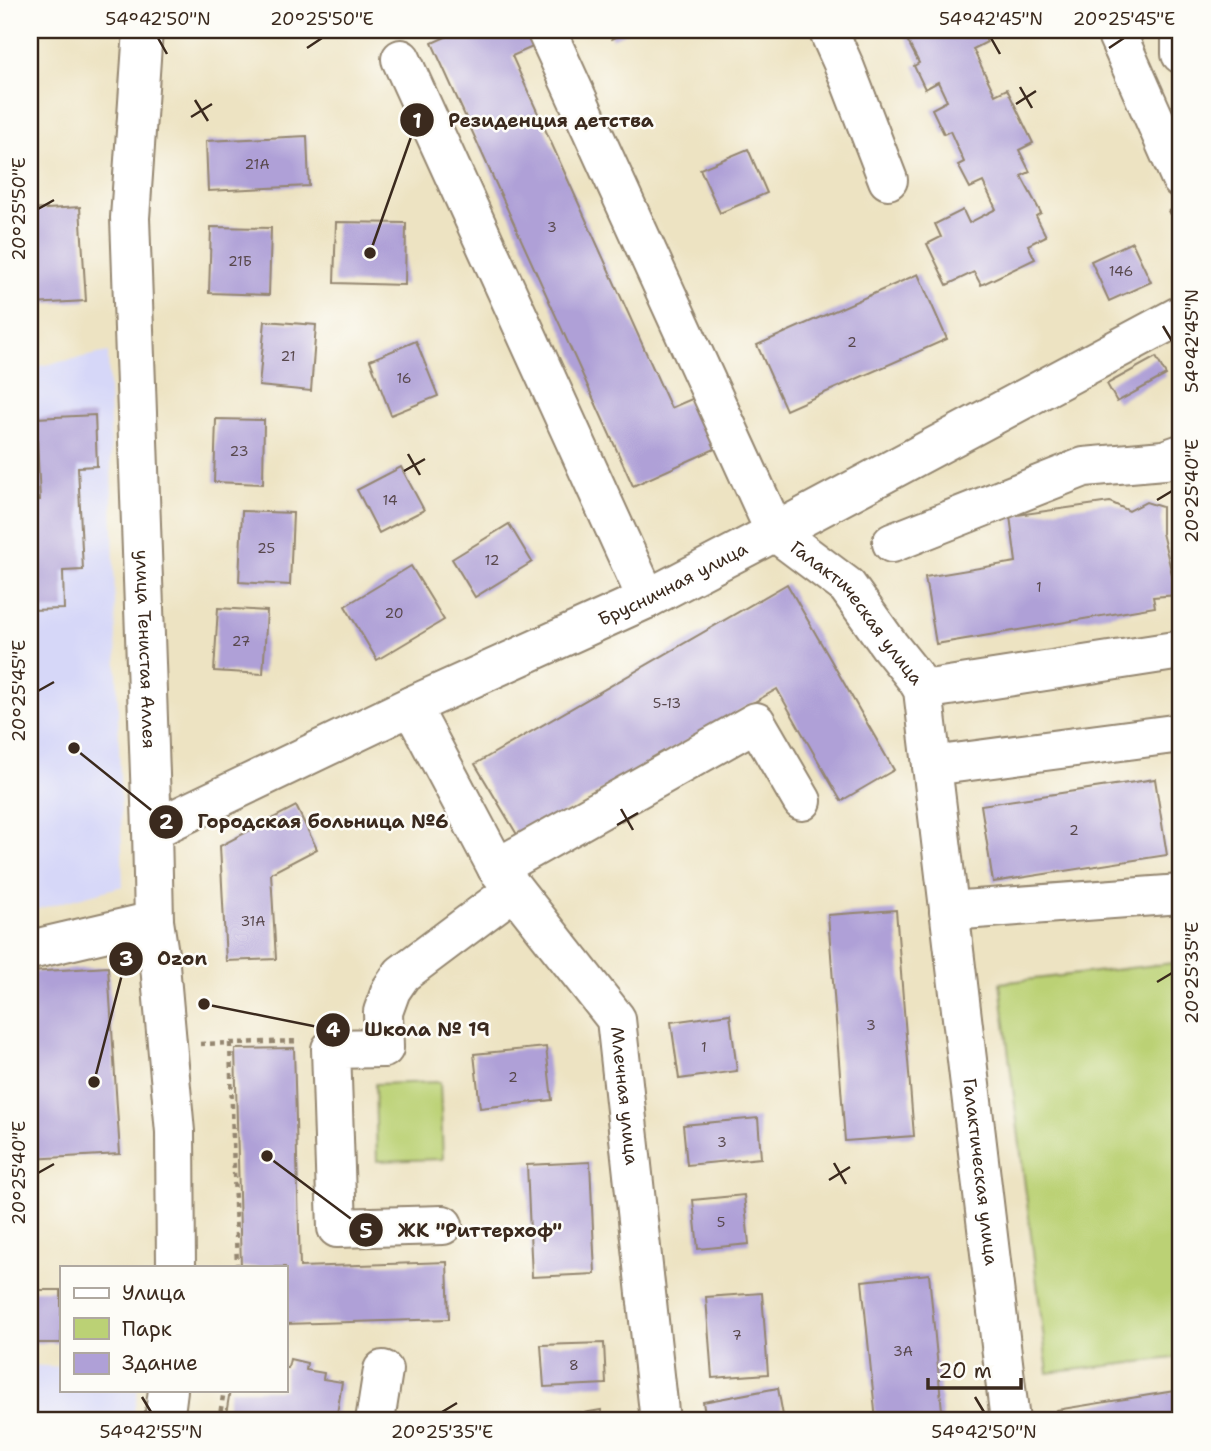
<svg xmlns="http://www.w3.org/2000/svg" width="1211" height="1451" font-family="'Shantell Sans',sans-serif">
  <rect width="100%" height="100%" fill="#fdfcf7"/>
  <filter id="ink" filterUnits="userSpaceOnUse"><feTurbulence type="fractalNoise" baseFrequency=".0143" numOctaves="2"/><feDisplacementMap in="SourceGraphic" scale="14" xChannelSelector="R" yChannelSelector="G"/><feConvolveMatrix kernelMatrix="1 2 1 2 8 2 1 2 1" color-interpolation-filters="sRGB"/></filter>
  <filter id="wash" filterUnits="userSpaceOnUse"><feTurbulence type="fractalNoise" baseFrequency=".00686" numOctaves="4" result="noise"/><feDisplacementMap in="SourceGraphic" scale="28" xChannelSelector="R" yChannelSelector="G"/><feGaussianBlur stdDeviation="1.57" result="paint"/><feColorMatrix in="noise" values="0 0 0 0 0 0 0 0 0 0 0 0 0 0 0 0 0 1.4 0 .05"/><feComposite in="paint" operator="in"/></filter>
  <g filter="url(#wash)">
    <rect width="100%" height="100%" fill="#ede3c2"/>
    <g fill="#d6d7f8">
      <polygon points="108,352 123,886 30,911 30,610 64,609 63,571 82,569 78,467 97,466 94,415 37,418 40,500 30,500 30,368"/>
      <polygon points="30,1365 61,1367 61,1390 138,1390 132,1421 30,1421"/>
    </g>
    <g fill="#bbd175" stroke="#7b7e4a" stroke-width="2">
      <polygon points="1181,962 1181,1357 1048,1373 1000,983"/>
      <polygon points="440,1082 443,1159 377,1161 375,1084"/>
    </g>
    <g id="blocks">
      <g fill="#afa0d7">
        <polygon points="461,30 528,30 535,46 512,56 671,408 694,398 717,448 633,486 432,43"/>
        <polygon points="608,30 632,30 612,39"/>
        <polygon points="897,30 981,30 987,42 973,49 995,95 1007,89 1033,143 1019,150 1030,172 1021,176 1041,213 1036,216 1046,236 1028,245 1035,259 981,285 974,272 947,285 927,244 941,237 935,224 963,210 969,223 996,209 983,182 970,188 958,165 964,162 950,131 944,134 932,109 947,101 938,82 925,89 914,66 919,63 903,32 899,34"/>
        <polygon points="307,136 309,186 208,191 206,141"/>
        <polygon points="748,149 767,193 720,213 700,169"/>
        <polygon points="80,207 86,301 32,304 30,270 30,210"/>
        <polygon points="336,222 406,223 405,285 334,283"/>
        <polygon points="211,227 271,228 269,295 209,293"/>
        <polygon points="1132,242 1151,282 1109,301 1091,261"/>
        <polygon points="918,274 947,339 786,410 757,345"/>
        <polygon points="265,321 316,325 311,391 259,386"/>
        <polygon points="416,341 438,396 391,415 370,360"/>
        <polygon points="1156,357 1166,375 1117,402 1107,384"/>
        <polygon points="95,415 97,466 78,467 83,570 63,571 64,609 30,610 30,500 40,500 36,418"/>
        <polygon points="216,419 264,420 263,484 214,482"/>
        <polygon points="401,467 424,510 379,533 357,490"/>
        <polygon points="1110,502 1129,511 1146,502 1162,507 1162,533 1177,595 1153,597 1155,607 936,644 925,577 1016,562 1010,516"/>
        <polygon points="242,511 293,513 290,585 239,582"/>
        <polygon points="509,524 532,562 475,597 452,559"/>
        <polygon points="411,566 444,620 377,660 345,606"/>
        <polygon points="787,584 894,770 841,801 777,689 519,838 475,764"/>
        <polygon points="218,608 267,611 263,674 214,671"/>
        <polygon points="1155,779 1167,855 993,882 981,805"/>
        <polygon points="296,806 317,849 271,873 276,959 226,961 220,846"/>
        <polygon points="896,910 914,1136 845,1141 828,915"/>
        <polygon points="108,967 120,1154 30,1159 30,1096 33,1096 30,1039 30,972"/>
        <polygon points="730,1014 737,1071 679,1079 671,1022"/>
        <polygon points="546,1047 552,1100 480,1108 474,1054"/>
        <polygon points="294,1048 300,1267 447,1262 449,1319 285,1324 285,1267 241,1267 235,1049"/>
        <polygon points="758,1118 761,1158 687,1165 683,1125"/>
        <polygon points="590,1162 595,1274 532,1277 527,1165"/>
        <polygon points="744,1195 749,1244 698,1249 693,1200"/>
        <polygon points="929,1274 943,1421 876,1421 862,1281"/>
        <rect x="30" y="1290" width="31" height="53"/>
        <polygon points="762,1293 768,1374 712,1378 706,1297"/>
        <polygon points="604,1343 606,1384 544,1387 541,1345"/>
        <polygon points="290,1359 307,1363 306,1370 324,1373 323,1379 342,1382 336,1421 225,1421 230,1390 285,1390 285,1368 288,1368"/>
        <polygon points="778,1388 784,1421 706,1421 703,1402"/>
        <polygon points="1181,1390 1181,1421 1058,1421 1056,1410"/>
        <polygon points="601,1410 603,1421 543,1421 543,1420"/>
      </g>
    </g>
  </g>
  <g filter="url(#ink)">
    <use href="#blocks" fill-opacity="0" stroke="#948670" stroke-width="2"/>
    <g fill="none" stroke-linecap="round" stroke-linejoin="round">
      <defs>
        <g id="minor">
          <path id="s1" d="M143 30 130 218 152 830 154 921 159 954 175 1132 176 1267"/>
          <path id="s2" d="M546 30 775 532 847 586 889 645 917 680 923 690 1010 1421"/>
          <polyline points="828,30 845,68 888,180"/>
          <polyline points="1115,30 1181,179"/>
          <polyline points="1181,30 1181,54"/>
          <polyline points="401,59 647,599"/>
          <polyline points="892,543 1084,467 1164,460 1181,454"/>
          <polyline points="923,690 1181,650"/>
          <path id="s3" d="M411 706 497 868 616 1019 660 1421"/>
          <polyline points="932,766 1181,733"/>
          <path id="s4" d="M152 830 411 706 647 599 775 532 1181 315"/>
          <polyline points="497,868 756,722 802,801"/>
          <polyline points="949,911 1181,894"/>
          <polyline points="30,950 154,921"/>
          <polyline points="443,1225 337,1228 331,1049 384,1048 383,1012 391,990 402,974 514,890"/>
          <polyline points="164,1421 168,1390"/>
          <polyline points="375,1421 383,1370"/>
        </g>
      </defs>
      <use href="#minor" stroke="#948670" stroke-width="42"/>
      <g stroke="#948670" stroke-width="4.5" stroke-dasharray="5 5" stroke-linecap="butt">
        <polyline points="1169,210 1179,230"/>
        <polyline points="230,1043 237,1267"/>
        <polyline points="200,1044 300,1041"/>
        <polyline points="219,1421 224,1390"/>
      </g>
      <use href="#minor" stroke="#fff" stroke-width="38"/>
    </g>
  </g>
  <path fill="none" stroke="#3b2a1e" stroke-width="2.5" d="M158 38 167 54M991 38 1000 54M307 48 322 38M1109 48 1124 38M1020 87 1032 108M195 100 208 121M1016 104 1036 91M191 117 212 104M38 209 54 200M1163 326 1172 341M408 454 420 475M404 471 425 459M1157 500 1172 491M38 691 54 682M621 809 633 830M617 825 638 813M1157 982 1172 973M834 1163 846 1184M38 1173 54 1164M829 1180 850 1167M142 1397 151 1412M975 1397 984 1412M442 1412 457 1403"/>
  <g text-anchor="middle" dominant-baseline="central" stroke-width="5" stroke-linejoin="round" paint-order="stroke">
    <g font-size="14" fill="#58484c">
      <text x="257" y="164">21А</text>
      <text x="552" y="227">3</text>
      <text x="240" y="261">21Б</text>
      <text x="1121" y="271">146</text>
      <text x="852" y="342">2</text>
      <text x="288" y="356">21</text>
      <text x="404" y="378">16</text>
      <text x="239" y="451">23</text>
      <text x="390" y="500">14</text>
      <text x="266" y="548">25</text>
      <text x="492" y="560">12</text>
      <text x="1039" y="587">1</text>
      <text x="394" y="613">20</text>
      <text x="241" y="641">27</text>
      <text x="667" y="703">5-13</text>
      <text x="1074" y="830">2</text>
      <text x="253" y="921">31А</text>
      <text x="871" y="1025">3</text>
      <text x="704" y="1047">1</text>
      <text x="513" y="1077">2</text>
      <text x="722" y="1142">3</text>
      <text x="721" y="1222">5</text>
      <text x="737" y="1335">7</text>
      <text x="903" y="1351">3А</text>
      <text x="574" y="1365">8</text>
    </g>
    <g font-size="18" fill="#3b2a1e" stroke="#fdfcf7">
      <text stroke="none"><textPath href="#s4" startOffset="576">Брусничная улица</textPath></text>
      <text stroke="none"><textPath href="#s2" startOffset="668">Галактическая улица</textPath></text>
      <text stroke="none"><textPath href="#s1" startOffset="620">улица Тенистая Аллея</textPath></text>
      <text stroke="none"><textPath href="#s3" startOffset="453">Млечная улица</textPath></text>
      <text stroke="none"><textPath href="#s2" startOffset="1256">Галактическая улица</textPath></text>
    </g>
  </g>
  <path fill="none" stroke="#3b2a1e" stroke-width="2.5" d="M370 253L417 120M74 748L166 822M94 1082L126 959M204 1004L333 1030M267 1156L366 1230"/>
  <g fill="#3b2a1e" stroke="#fdfcf7" stroke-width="2.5">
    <circle cx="370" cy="253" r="7"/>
    <circle cx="74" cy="748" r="7"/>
    <circle cx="94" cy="1082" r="7"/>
    <circle cx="204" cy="1004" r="7"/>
    <circle cx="267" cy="1156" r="7"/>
    <circle cx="417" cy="120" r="18"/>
    <circle cx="166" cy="822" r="18"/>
    <circle cx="126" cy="959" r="18"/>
    <circle cx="333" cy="1030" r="18"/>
    <circle cx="366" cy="1230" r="18"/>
  </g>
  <g font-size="21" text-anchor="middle" font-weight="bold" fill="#fff">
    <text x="417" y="128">1</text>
    <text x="166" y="829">2</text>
    <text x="126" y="966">3</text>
    <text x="333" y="1037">4</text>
    <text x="366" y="1238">5</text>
  </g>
  <g font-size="19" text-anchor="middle" font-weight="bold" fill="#3b2a1e" stroke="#fdfcf7" stroke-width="5" stroke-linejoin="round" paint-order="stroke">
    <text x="551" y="127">Резиденция детства</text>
    <text x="323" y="828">Городская больница №6</text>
    <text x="182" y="965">Ozon</text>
    <text x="427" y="1036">Школа № 19</text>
    <text x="480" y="1237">ЖК "Риттерхоф"</text>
  </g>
  <rect width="1211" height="1451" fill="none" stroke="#fdfcf7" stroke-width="77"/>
  <rect x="60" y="1266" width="228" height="126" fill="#fdfcf7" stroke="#afa8a0" stroke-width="2"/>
  <rect x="74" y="1288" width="35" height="10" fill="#ffffff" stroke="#afa8a0" stroke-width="2"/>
  <text x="122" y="1300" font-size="21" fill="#3b2a1e">Улица</text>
  <rect x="74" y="1318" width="35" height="21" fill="#bbd175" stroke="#afa8a0" stroke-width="2"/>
  <text x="122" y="1336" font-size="21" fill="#3b2a1e">Парк</text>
  <rect x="74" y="1353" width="35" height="21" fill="#afa0d7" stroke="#afa8a0" stroke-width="2"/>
  <text x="122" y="1370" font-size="21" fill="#3b2a1e">Здание</text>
  <path d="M928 1378v10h93v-10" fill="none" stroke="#3b2a1e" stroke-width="3.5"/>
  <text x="938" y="1378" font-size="21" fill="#3b2a1e" stroke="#fdfcf7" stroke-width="5" paint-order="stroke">20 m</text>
  <rect x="38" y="38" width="1134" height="1374" fill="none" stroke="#3b2a1e" stroke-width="2.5"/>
  <g font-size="18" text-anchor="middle" fill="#3b2a1e">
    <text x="158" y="25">54°42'50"N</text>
    <text x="322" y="25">20°25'50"E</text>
    <text x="991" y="25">54°42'45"N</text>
    <text x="1124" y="25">20°25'45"E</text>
    <text transform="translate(19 209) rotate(-90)" y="6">20°25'50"E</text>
    <text transform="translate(1192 341) rotate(-90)" y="6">54°42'45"N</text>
    <text transform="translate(1192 491) rotate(-90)" y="6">20°25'40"E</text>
    <text transform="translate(19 691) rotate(-90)" y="6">20°25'45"E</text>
    <text transform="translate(1192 973) rotate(-90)" y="6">20°25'35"E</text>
    <text transform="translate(19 1173) rotate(-90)" y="6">20°25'40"E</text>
    <text x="151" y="1438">54°42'55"N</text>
    <text x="442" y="1438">20°25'35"E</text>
    <text x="984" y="1438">54°42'50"N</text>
  </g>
</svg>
